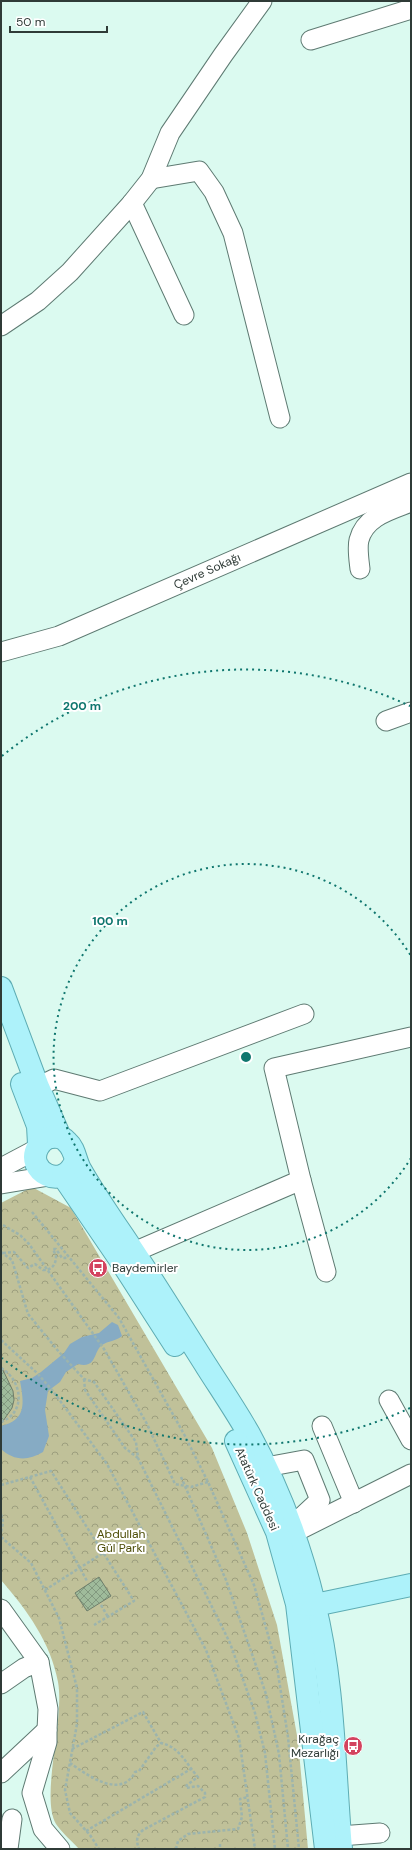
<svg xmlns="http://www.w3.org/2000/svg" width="412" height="1850" font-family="'DM Sans',sans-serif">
  <defs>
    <pattern id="park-crowns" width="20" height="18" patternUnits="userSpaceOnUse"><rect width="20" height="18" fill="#c0c199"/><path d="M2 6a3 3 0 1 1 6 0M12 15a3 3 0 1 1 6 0" fill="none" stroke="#9c9e7e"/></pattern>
    <pattern id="building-cross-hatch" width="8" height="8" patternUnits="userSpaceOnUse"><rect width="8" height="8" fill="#9fbb9b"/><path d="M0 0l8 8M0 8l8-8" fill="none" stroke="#82997f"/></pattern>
  </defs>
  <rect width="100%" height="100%" fill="#dbfaf0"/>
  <path fill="url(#park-crowns)" d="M32 1187 71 1208 212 1448 247 1533 277 1625 298 1741 308 1849H79C72 1841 62 1833 56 1824 40 1796 65 1720 58 1682 51 1643 27 1610 1 1580V1203Z"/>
  <path fill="#86abc4" d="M112 1322 118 1325 122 1336C116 1341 108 1341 102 1345 93 1352 97 1369 78 1364L66 1372 60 1382 48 1391 45 1410 49 1436 43 1452C28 1461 14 1461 1 1449V1426C27 1420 24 1403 20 1381L32 1378 41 1372 64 1353 70 1344 82 1337 99 1333Z"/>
  <g fill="url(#building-cross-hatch)" stroke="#6e7e6b">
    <polygon points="1,1366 13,1391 14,1400 12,1408 1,1424"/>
    <polygon points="99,1577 111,1596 87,1611 75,1593"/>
  </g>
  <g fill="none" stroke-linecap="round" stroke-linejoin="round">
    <defs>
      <g id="minor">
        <polyline points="311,40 411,9"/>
        <polyline points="151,179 199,171 214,192 233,233 280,418"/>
        <polyline points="132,203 184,315"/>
        <polyline points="1,326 38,301 70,272 132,203 151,179 170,133 223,55 262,1"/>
        <path d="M360 569C359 560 357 548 359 540 365 516 391 510 411 502"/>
        <polyline points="1,652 59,636 411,483"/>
        <polyline points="386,721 411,712"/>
        <polyline points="38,1087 54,1079 100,1091 304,1014"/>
        <polyline points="1,1168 37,1149"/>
        <polyline points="301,1180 326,1272"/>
        <polyline points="1,1184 49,1176"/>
        <polyline points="120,1258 301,1180 274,1068 411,1037"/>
        <polyline points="389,1400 411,1440"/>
        <polyline points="322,1426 354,1503"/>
        <polyline points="266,1467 304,1460 320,1500 291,1527"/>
        <polyline points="293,1533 411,1474"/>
        <polyline points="1,1609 39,1662 48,1709 47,1730 47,1742 32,1793 43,1829 60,1849"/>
        <polyline points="1,1684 24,1668 39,1662"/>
        <polyline points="1,1773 47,1730"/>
        <polyline points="326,1837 380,1833"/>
        <polyline points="8,1849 12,1819"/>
      </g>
      <g id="major">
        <polyline points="1,988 38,1087 60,1137"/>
        <polyline points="22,1084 38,1126 39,1144"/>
        <path d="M76 1160C64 1193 24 1171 38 1147 41 1142 45 1138 51 1137 58 1136 63 1137 67 1142 75 1149 75 1160 80 1169 93 1192 108 1214 123 1236 152 1279 179 1323 207 1367 221 1389 236 1411 249 1434 278 1487 300 1545 314 1603 334 1683 334 1767 341 1849"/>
        <polyline points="63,1176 119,1258 175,1345"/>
        <polyline points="236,1441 277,1532 297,1604 326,1849"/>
        <polyline points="300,1604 315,1605 411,1585"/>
      </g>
    </defs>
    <use href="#minor" stroke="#5e7a72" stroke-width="21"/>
    <use href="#major" stroke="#5dacb3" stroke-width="24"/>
    <g stroke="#9cb4ad" stroke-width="2.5" stroke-dasharray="3 2" stroke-linecap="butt">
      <polyline points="32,1212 119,1318 185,1436 208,1482 254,1585 277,1667 288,1737 299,1849"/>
      <polyline points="3,1225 20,1235 29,1244 104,1349 147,1424 175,1484 191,1487 208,1482"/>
      <polyline points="1,1252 12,1260 28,1314 59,1352 84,1379 94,1382 136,1442 138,1458 230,1643 255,1713 265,1753 275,1849"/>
      <path d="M3 1253 14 1252 28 1268 35 1264 43 1270C52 1270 56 1265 56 1256L53 1249H56L62 1258H65L68 1255"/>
      <polyline points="1,1340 37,1373 52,1390 107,1464 206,1650 239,1738 255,1849"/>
      <path d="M1 1368C22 1380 27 1412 1 1422"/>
      <polyline points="84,1379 85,1390 125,1448 138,1458"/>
      <polyline points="30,1477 87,1581"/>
      <polyline points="181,1477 226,1580 266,1694 279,1754 288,1849"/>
      <polyline points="1,1485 51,1471 134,1601 94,1625"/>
      <polyline points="1,1514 3,1522 1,1533"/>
      <polyline points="1,1537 31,1563 59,1618 77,1688 77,1724 65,1790 70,1813 90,1835 99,1849"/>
      <polyline points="45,1590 103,1553"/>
      <polyline points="101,1605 108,1617"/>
      <path d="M72 1749 143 1712 161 1743C180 1747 186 1764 198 1777L187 1785 186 1788 198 1786 205 1793V1797L143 1830C136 1836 136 1841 139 1849"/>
      <path d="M70 1763C87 1775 121 1800 135 1772L139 1771 156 1747 161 1743"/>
      <polyline points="86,1831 191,1769"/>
      <polyline points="220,1844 220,1849"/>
      <polyline points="176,1849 178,1841 188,1834 238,1829 242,1817 240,1799 248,1797"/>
    </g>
    <use href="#minor" stroke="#fff" stroke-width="19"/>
    <use href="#major" stroke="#adf2fa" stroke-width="22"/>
  </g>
  <g fill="none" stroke="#0f766e" stroke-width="2" stroke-dasharray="2 4">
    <path d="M411 1158A193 193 0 1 1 411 956"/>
    <path d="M410 1408A387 387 0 0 1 2 1358M2 756A387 387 0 0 1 410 706"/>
  </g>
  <defs>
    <symbol id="bus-disc" viewBox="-11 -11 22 22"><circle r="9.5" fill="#d3435f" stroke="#fff"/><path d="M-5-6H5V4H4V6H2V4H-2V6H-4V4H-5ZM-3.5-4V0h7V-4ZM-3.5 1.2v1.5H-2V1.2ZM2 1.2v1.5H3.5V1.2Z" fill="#fff"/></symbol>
  </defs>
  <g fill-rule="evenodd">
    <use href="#bus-disc" x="87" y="1257" width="22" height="22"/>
    <use href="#bus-disc" x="342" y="1735" width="22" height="22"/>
  </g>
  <g text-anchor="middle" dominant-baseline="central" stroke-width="4" stroke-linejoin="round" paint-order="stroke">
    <g font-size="12" fill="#2f3b37" stroke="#fff">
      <text transform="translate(207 571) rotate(-24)">Çevre Sokağı</text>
      <text transform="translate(257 1489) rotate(66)">Atatürk Caddesi</text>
    </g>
    <g font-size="12" fill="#2f3b37" stroke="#fff" text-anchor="start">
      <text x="112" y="1268">Baydemirler</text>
      <text x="339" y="1739" text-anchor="end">Kırağaç<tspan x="339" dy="14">Mezarlığı</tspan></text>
    </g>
    <g font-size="12" fill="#4d4d07" stroke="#fff">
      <text x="121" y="1534">Abdullah<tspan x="121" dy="14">Gül Parkı</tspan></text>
    </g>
  </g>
  <circle cx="246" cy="1057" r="6" fill="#0f766e" stroke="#fff" stroke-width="2"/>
  <g font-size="12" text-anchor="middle" font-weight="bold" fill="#0f766e" stroke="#fff" stroke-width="4" stroke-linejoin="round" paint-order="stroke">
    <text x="82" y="710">200 m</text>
    <text x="110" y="925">100 m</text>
  </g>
  <rect width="412" height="1850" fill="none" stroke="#2f3b37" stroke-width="4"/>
  <path d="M10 26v6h97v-6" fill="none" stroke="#2f3b37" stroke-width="2"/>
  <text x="16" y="26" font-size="12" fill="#2f3b37" stroke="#ffffff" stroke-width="3" paint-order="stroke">50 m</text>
</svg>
